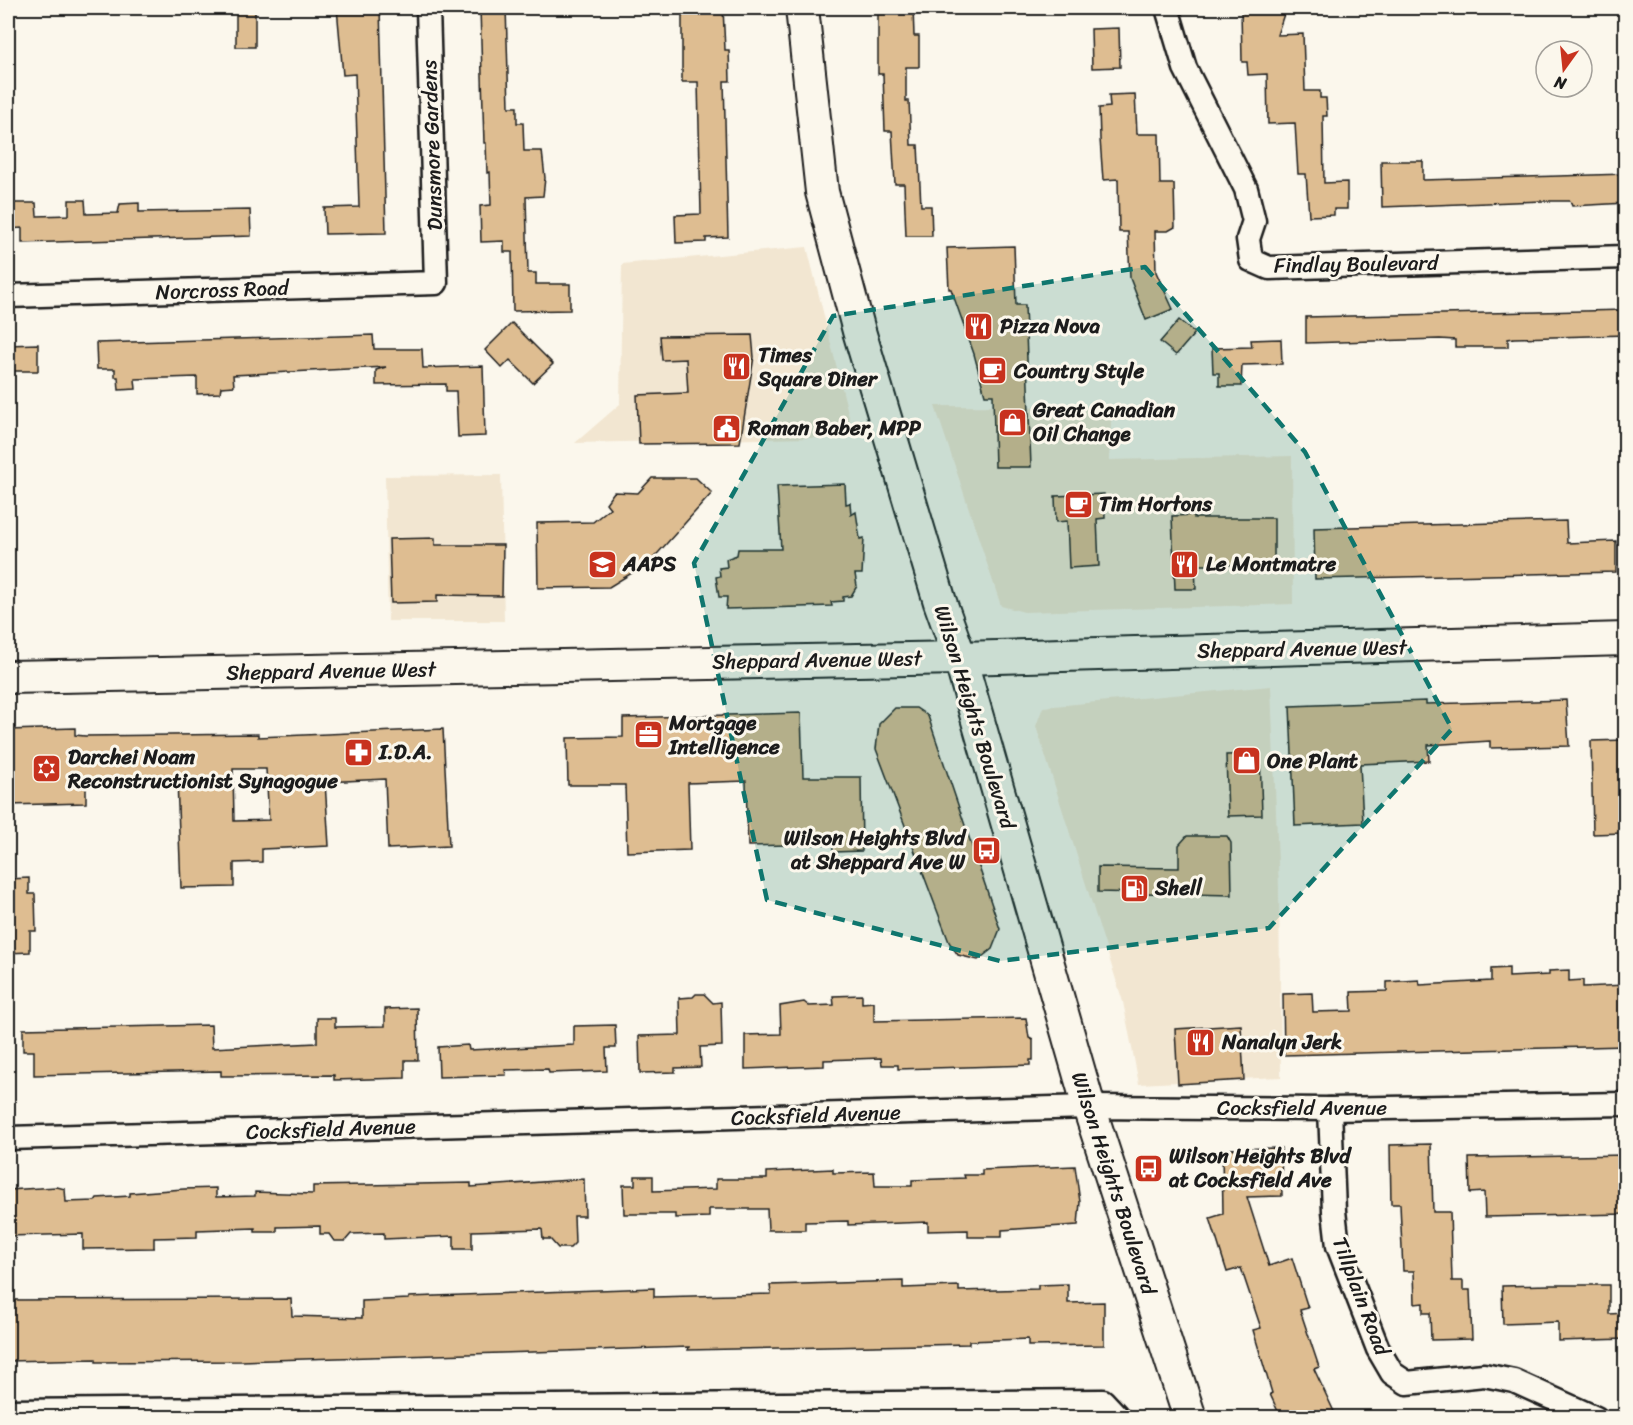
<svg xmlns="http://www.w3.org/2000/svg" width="1633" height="1425" font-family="Sriracha,sans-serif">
  <rect width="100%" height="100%" fill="#fbf7ec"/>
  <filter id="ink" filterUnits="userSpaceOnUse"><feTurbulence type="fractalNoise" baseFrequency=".0167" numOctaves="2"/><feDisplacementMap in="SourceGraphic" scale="12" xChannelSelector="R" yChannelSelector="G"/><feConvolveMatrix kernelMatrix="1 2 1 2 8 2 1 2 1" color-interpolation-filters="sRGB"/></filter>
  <g filter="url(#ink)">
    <g fill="#f2e6d1">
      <polygon points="807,247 854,437 575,443 620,404 622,264"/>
      <polygon points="935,406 1112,407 1109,460 1292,456 1293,604 1024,612 1001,606"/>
      <polygon points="501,475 504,621 388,621 385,476"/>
      <polygon points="1271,686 1279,888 1281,1077 1139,1084 1123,1002 1036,726 1043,707"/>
    </g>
    <g fill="#debd91" stroke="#1c1c1c" stroke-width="1.5" fill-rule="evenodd">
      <rect x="236" y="8" width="19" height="39"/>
      <polygon points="337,8 380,8 386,233 325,234 324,208 359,207 355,74 343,75"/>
      <polygon points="480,8 506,8 509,107 517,107 517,123 523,123 524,151 542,151 545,178 543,196 526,197 528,273 536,273 536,284 570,284 570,310 513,311 512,252 504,252 504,241 481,242 480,206 491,205 490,172 487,173 486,143 484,143"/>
      <polygon points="682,8 723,8 725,50 729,50 730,81 724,81 728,237 706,238 706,242 676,243 675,215 701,214 698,82 682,82"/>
      <polygon points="878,8 913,8 914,36 919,36 919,67 906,67 906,101 909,101 911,145 918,145 921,206 931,206 932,236 906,236 904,184 895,184 892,131 885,131 883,74 878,74"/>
      <polygon points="1241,8 1286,8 1277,35 1303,34 1305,91 1320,91 1320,98 1326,98 1327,116 1323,116 1324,183 1347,182 1347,209 1334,209 1334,215 1309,216 1306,174 1298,174 1295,123 1268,124 1267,74 1248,75 1247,62 1242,62"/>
      <polygon points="1119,28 1120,67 1092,68 1091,29"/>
      <polygon points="1135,94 1137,134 1159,134 1160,184 1174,184 1175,227 1168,231 1155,231 1156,272 1173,309 1146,320 1130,278 1128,232 1119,232 1118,179 1103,180 1100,139 1099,108 1110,107 1109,95"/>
      <polygon points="1381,161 1423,161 1423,180 1626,174 1626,203 1572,206 1570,201 1543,201 1382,207"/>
      <polygon points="69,200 85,200 86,214 118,213 120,204 139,203 139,212 250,210 251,236 22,243 22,228 8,229 8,203 36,203 37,216 69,215"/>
      <polygon points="1014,246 1016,305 1025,305 1031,467 995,467 993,395 985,395 974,354 951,289 949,289 947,248"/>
      <polygon points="1626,310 1626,335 1514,338 1508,339 1508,347 1455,347 1455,340 1440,339 1306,343 1306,317"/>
      <polygon points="1179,320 1195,333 1176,355 1160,342"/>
      <polygon points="512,323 553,364 533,383 510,360 502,368 485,350"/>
      <polygon points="373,335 374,349 422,349 423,368 483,366 485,436 458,437 456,391 446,391 446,384 376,385 376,370 386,367 233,375 234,386 221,387 220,393 197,394 197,377 135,379 136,389 119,390 118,377 115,377 115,369 97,369 96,343"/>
      <polygon points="752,335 754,357 740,443 639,444 637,395 688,393 686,359 662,360 660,336"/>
      <polygon points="1281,339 1282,364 1242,365 1241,386 1219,386 1219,373 1213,373 1212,348 1252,347 1251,340"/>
      <polygon points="38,344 38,371 8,371 8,345"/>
      <polygon points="652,478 696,478 712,493 650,562 609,587 538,588 537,523 593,522 610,508 606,503 614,492 638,493"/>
      <polygon points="845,484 846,504 850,503 851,515 856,512 860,539 864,538 862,574 855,574 857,586 851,596 843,597 843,601 831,602 832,606 726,609 727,597 719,597 716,577 720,576 719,568 727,567 726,559 737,555 738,549 781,549 777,486"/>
      <polygon points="1104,494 1105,518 1097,519 1099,566 1069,568 1067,521 1056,522 1055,496"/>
      <polygon points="1194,515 1194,518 1274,518 1274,565 1195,565 1196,589 1175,589 1172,516"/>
      <polygon points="1566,521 1567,543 1616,541 1616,572 1315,579 1314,528"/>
      <polygon points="435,538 435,545 503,545 502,596 437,595 437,602 391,603 389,539"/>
      <polygon points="1566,700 1569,746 1490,748 1490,741 1428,745 1429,761 1360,764 1363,823 1295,826 1290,706 1426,701 1426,704"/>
      <polygon points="895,708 916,708 928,716 1000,929 992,949 978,960 958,955 949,942 876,749 879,724"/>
      <polygon points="801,713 803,777 861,777 862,851 833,852 833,844 748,846 746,781 688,783 690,850 627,852 625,785 568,785 567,738 623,737 623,718"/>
      <path d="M75 728V735L85 736 258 734V737L443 729 449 846 388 849 385 779 325 782 329 846 262 849V862L234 863V887L181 888 177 779 86 780V803L8 805V730ZM233 769H266L269 820 234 821Z"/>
      <polygon points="1626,740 1626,771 1622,772 1623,833 1593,834 1591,741"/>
      <polygon points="1260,754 1262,815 1228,816 1226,755"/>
      <polygon points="1187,836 1227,836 1231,843 1232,895 1098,892 1098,867 1179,868 1179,845"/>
      <polygon points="29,878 29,894 35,894 36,931 30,931 30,952 8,953 8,879"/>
      <polygon points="1509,968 1509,977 1549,975 1549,971 1569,970 1569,981 1583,980 1583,987 1625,985 1626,1046 1284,1055 1283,994 1312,993 1313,1012 1352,1011 1351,992 1387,991 1387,982 1419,980 1420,985 1491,981 1491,969"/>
      <polygon points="696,994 704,994 713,1003 721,1002 722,1046 700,1047 701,1067 675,1068 675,1072 640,1073 639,1036 680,1035 679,998 693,997"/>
      <polygon points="862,995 862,1003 874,1002 874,1021 1026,1018 1029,1038 1033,1040 1033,1060 1030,1060 1030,1065 898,1069 898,1065 882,1065 881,1058 824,1060 824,1066 745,1069 745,1035 781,1034 780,1006 804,1002 809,1006 834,1005 833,996"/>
      <polygon points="417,1008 418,1060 405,1060 405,1078 334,1080 334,1075 221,1076 221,1071 34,1075 34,1051 23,1051 23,1029 211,1025 212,1048 317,1043 317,1018 335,1018 335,1027 385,1026 385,1009"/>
      <polygon points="615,1025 616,1048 606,1048 607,1071 549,1073 548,1069 505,1070 506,1075 439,1077 438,1047 468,1045 469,1050 574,1045 574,1026"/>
      <polygon points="1241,1025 1244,1080 1178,1084 1175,1029"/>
      <polygon points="1431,1144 1433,1212 1450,1212 1452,1281 1463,1281 1463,1290 1470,1290 1472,1339 1431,1340 1430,1313 1423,1313 1423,1303 1415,1304 1414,1271 1403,1271 1400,1204 1391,1204 1390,1145"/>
      <polygon points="1281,1148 1282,1196 1247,1197 1269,1266 1292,1258 1308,1308 1300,1310 1319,1367 1314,1369 1337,1418 1281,1418 1270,1394 1272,1393 1253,1330 1261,1328 1241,1268 1227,1272 1210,1218 1223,1214 1222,1149"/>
      <polygon points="1626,1155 1626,1214 1485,1217 1484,1192 1470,1193 1469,1158"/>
      <polygon points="1075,1166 1080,1202 1078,1225 1002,1230 1002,1237 968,1237 968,1230 928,1231 928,1222 848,1225 848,1221 805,1222 805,1230 768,1230 767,1209 709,1209 709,1217 675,1218 675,1214 624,1214 623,1185 635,1185 635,1176 653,1176 653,1191 716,1189 716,1179 767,1179 767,1172 833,1169 833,1173 874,1172 875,1186 912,1186 912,1180 965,1178 964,1175 982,1175 982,1170"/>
      <polygon points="584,1179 585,1216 574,1216 575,1243 570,1248 558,1248 550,1239 543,1239 542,1229 472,1231 472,1249 454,1249 454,1236 384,1239 384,1233 351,1234 345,1241 334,1241 329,1234 320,1234 320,1226 277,1227 277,1232 255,1232 255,1228 197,1230 197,1237 154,1238 154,1248 83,1249 83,1234 8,1236 8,1190 57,1187 65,1189 66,1202 95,1201 97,1198 130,1196 130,1193 184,1189 216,1188 216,1197 255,1196 255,1192 313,1194 313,1186 471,1183 471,1187"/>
      <polygon points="903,1281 903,1288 959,1286 959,1291 1038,1289 1038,1285 1068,1284 1068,1303 1104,1302 1104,1345 1028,1346 1028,1339 969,1341 969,1344 688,1350 689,1347 242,1361 96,1362 96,1359 8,1361 8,1300 291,1299 292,1316 362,1318 362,1301 409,1299 409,1297 654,1288 654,1297 771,1294 770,1285"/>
      <polygon points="1550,1285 1609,1285 1609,1314 1626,1313 1626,1339 1558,1341 1558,1322 1503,1324 1502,1286"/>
    </g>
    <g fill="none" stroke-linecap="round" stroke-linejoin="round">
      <defs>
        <g id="street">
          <polyline points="1167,8 1185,68 1246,189 1254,221 1248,239 1251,260 1269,268 1626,257"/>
          <polyline points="8,296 436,283 428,8"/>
          <polyline points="1330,1109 1334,1211 1338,1246 1378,1349 1392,1373 1407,1383 1484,1375 1514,1381 1596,1418"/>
          <polyline points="8,1138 1089,1107 1330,1109 1626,1104"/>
          <polyline points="8,1411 1103,1401 1119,1418"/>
        </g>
        <g id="secondary">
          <polyline points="802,8 822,192 859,331 940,602 960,658 1089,1107 1190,1418"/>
          <polyline points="8,677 960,658 1626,639"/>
        </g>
      </defs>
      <use href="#street" stroke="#1c1c1c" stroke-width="27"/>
      <use href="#secondary" stroke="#1c1c1c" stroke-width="36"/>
      <use href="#street" stroke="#fbf7ec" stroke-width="22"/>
      <use href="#secondary" stroke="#fbf7ec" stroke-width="32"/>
    </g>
  </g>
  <path fill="#0f766e" fill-opacity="0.2" stroke="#0f766e" stroke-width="4.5" stroke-dasharray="12 8" stroke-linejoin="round" d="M1145 267 1305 452 1452 729 1269 928 1000 961 767 900 694 563 833 316Z"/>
  <defs>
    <symbol id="restaurant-square" viewBox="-11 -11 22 22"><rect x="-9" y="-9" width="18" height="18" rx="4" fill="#c8321e" stroke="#fbf7ec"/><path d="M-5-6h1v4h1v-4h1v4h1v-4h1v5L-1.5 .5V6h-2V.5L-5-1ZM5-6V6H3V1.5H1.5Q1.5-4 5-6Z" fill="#fff"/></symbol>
    <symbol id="cafe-square" viewBox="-11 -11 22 22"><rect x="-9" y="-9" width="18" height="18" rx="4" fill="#c8321e" stroke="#fbf7ec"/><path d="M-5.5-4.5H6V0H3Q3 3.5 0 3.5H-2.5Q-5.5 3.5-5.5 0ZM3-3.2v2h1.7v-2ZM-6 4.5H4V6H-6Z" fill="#fff"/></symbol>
    <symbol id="shop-square" viewBox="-11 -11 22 22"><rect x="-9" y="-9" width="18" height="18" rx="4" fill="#c8321e" stroke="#fbf7ec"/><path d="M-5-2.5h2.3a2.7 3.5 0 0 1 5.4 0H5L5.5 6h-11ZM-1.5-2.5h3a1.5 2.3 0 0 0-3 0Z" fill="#fff"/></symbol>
    <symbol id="civic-square" viewBox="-11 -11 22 22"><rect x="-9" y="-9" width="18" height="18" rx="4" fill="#c8321e" stroke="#fbf7ec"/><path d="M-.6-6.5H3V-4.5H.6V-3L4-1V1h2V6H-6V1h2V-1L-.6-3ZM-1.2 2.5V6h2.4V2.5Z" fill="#fff"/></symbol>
    <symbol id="university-square" viewBox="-11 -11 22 22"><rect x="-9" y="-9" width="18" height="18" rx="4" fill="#c8321e" stroke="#fbf7ec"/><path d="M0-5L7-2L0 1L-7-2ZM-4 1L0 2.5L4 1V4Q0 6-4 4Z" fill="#fff"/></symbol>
    <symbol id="office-square" viewBox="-11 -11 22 22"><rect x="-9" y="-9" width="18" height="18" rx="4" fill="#c8321e" stroke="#fbf7ec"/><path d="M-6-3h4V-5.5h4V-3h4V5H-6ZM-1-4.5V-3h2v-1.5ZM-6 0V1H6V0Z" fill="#fff"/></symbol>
    <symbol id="pharmacy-square" viewBox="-11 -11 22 22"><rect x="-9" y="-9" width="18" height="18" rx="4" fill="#c8321e" stroke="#fbf7ec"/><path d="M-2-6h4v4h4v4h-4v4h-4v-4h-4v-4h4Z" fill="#fff"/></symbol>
    <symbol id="synagogue-square" viewBox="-11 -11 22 22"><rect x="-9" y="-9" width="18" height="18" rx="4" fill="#c8321e" stroke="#fbf7ec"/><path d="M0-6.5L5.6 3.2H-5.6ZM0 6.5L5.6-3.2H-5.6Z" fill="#fff"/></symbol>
    <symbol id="bus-square" viewBox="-11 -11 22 22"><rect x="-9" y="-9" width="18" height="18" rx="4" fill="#c8321e" stroke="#fbf7ec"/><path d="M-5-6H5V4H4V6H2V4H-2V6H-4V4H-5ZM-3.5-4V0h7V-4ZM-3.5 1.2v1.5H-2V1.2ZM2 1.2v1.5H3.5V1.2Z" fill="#fff"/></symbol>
    <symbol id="fuel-square" viewBox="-11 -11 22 22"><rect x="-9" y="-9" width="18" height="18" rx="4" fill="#c8321e" stroke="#fbf7ec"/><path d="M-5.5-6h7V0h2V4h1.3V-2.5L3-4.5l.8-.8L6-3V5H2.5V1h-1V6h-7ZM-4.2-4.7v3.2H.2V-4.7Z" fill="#fff"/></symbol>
  </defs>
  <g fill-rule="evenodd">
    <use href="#restaurant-square" x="962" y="310" width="33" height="33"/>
    <use href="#restaurant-square" x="720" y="350" width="33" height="33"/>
    <use href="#cafe-square" x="976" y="354" width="33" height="33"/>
    <use href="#shop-square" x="996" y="406" width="33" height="33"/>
    <use href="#civic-square" x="710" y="412" width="33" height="33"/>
    <use href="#cafe-square" x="1062" y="488" width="33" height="33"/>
    <use href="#university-square" x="586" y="548" width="33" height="33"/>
    <use href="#restaurant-square" x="1168" y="548" width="33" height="33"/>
    <use href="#office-square" x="632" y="718" width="33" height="33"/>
    <use href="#pharmacy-square" x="342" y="736" width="33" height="33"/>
    <use href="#shop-square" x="1230" y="744" width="33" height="33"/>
    <use href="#synagogue-square" x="30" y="752" width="33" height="33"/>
    <use href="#bus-square" x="970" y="834" width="33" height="33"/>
    <use href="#fuel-square" x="1118" y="872" width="33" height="33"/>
    <use href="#restaurant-square" x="1184" y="1026" width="33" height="33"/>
    <use href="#bus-square" x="1132" y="1152" width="33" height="33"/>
  </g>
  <g text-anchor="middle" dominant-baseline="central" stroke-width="6" stroke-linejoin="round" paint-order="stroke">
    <g font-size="21" fill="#1c1c1c" stroke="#fbf7ec">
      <text transform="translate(432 145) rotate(-92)">Dunsmore Gardens</text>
      <text transform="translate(1356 264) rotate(-1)">Findlay Boulevard</text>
      <text transform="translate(222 290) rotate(-2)">Norcross Road</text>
      <text transform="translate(1302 649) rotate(-1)">Sheppard Avenue West</text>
      <text transform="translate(817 660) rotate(-1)">Sheppard Avenue West</text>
      <text transform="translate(331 671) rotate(-1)">Sheppard Avenue West</text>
      <text transform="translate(975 717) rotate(73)">Wilson Heights Boulevard</text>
      <text x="1302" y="1108">Cocksfield Avenue</text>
      <text transform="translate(816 1115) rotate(-2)">Cocksfield Avenue</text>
      <text transform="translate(331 1129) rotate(-2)">Cocksfield Avenue</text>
      <text transform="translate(1114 1183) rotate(72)">Wilson Heights Boulevard</text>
      <text transform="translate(1361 1296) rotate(69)">Tillplain Road</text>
    </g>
    <g font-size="21" font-weight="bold" fill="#1c1c1c" stroke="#fbf7ec" text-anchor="start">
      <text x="1000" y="326">Pizza Nova</text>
      <text x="758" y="355">Times<tspan x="758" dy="24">Square Diner</tspan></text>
      <text x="1014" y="371">Country Style</text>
      <text x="1033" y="410">Great Canadian<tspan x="1033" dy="24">Oil Change</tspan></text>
      <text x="748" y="428">Roman Baber, MPP</text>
      <text x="1099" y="504">Tim Hortons</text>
      <text x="623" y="564">AAPS</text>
      <text x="1206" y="564">Le Montmatre</text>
      <text x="669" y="723">Mortgage<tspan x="669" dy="24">Intelligence</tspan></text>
      <text x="379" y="752">I.D.A.</text>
      <text x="68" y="757">Darchei Noam<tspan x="68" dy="24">Reconstructionist Synagogue</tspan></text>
      <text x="1267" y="761">One Plant</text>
      <text x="965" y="838" text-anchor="end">Wilson Heights Blvd<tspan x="965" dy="24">at Sheppard Ave W</tspan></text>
      <text x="1155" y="888">Shell</text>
      <text x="1222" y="1042">Nanalyn Jerk</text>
      <text x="1169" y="1156">Wilson Heights Blvd<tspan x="1169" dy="24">at Cocksfield Ave</tspan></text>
    </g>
  </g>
  <rect width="1633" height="1425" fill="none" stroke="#fbf7ec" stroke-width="30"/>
  <rect x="15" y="15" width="1603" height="1395" fill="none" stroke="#1c1c1c" stroke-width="2" filter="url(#ink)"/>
  <g transform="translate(1564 69) rotate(195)"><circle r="28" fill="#fbf7ec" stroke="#a29f99" stroke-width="1.5"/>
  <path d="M0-4.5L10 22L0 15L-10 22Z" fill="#c8321e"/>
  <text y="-9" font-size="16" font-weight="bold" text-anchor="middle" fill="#1c1c1c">N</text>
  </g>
</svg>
